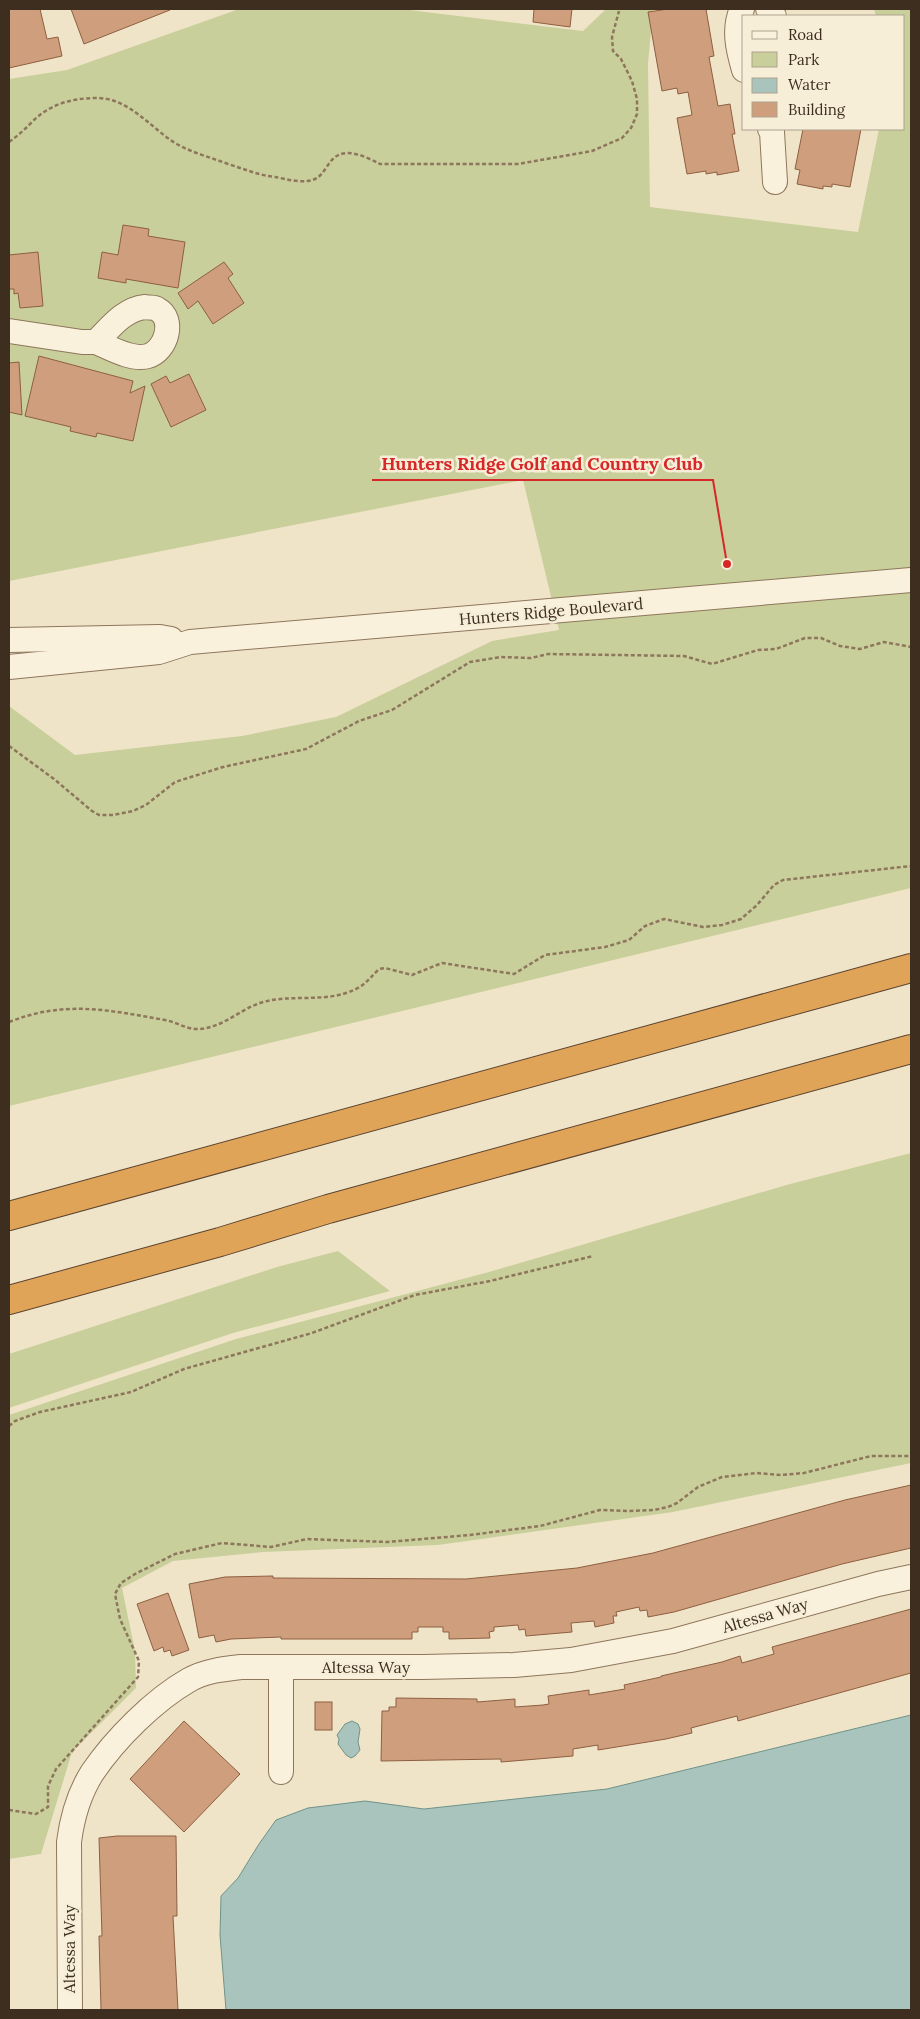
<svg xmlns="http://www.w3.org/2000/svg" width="920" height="2019" font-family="Lora,serif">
  <rect width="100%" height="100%" fill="#f0e4c8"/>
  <g fill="#c9cf9b">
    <polygon points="239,9 401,9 583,31 606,9 653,9 648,64 650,207 858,232 879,129 904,129 904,16 876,16 874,9 911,9 911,888 9,1106 9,706 75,755 242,736 336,717 492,641 559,630 523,480 9,581 9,79 67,70"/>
    <polygon points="911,1153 911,1463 673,1512 438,1545 263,1552 173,1561 122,1588 135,1651 136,1688 72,1752 41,1854 9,1859 9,1415 236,1339 489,1272 790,1184"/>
    <polygon points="338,1251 390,1291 233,1333 9,1408 9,1354 277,1267"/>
  </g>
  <g fill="#a9c4bc" stroke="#6f938a">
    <polygon points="911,1715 911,2010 226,2010 220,1935 221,1896 238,1878 259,1844 276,1820 308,1808 365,1801 424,1809 607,1789"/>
    <polygon points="352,1721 358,1724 360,1729 358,1742 360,1750 355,1756 351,1758 346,1755 338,1744 339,1739 337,1735 345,1724"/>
  </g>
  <g fill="#cf9f7d" stroke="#8d5f41">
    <polygon points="9,9 40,9 47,39 58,37 62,56 9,68"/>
    <polygon points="71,9 170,9 170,10 84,44"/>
    <polygon points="534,9 572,9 570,27 533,22"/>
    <polygon points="668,9 706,9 714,56 709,57 718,106 730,104 735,134 732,134 739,171 717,175 717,172 706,174 706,171 687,174 677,118 692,115 688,92 678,94 677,88 662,91 648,12"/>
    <polygon points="803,129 861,129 850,187 832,184 832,187 823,186 823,189 797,184 800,170 795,169"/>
    <polygon points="123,225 149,229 148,236 185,242 178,288 126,279 126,283 98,278 102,252 118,255"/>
    <polygon points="38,252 43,306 20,308 18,293 14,294 14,289 9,289 9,255"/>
    <polygon points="224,262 233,274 228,278 244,303 213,324 198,301 188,309 178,293"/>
    <polygon points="39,356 133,381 130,393 145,386 133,441 97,433 96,437 70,431 71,427 25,416"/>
    <polygon points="19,362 22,415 9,412 9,363"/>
    <polygon points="189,374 206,410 171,427 151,384 166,376 170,383"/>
    <polygon points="911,1485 911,1548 842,1564 674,1612 648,1617 647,1610 640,1611 639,1607 616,1612 617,1616 613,1616 614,1623 595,1627 594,1621 571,1623 572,1632 526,1636 525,1629 519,1630 518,1625 494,1627 494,1631 489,1632 490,1638 449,1639 449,1632 443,1632 443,1627 418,1627 418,1632 412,1632 412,1639 281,1639 281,1637 231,1639 216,1642 214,1635 199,1638 189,1584 225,1577 273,1576 273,1578 466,1579 577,1568 653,1553 845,1500"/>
    <polygon points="168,1593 189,1650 172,1656 170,1650 164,1652 163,1647 154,1651 137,1604"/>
    <polygon points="911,1609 911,1673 738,1721 737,1716 691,1728 692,1733 666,1739 598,1750 598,1745 573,1749 573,1756 501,1762 501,1759 381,1761 382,1711 389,1711 389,1707 396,1707 396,1698 477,1699 477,1702 515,1699 515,1707 543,1705 549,1704 548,1696 589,1690 589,1695 625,1689 624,1685 661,1677 661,1676 722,1662 740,1656 742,1663 774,1654 772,1647"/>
    <rect x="315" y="1702" width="17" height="28"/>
    <polygon points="184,1721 240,1774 184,1832 130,1779"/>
    <polygon points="117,1836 176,1836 177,1916 173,1916 178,2010 101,2010 99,1936 102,1936 99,1838"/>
  </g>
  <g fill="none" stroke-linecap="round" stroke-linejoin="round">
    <defs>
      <g id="minor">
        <path d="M742 9C733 29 738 49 744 70"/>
        <polyline points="768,9 774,16"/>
        <polyline points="770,129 772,132 775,182"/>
        <path d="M145 307C148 308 154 307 157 309 176 319 166 351 148 356 133 361 110 348 96 342 110 328 124 309 145 307Z"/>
        <polyline points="9,331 82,342 96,342"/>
        <polyline points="9,640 160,637 171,639"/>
        <polyline points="9,667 159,652 190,642 911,580"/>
        <polyline points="281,1772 281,1668"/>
        <path d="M70 2010 69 1842C72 1818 79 1794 92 1773 115 1739 154 1700 189 1680 205 1671 223 1669 241 1667H423L514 1665 571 1660 673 1641 878 1584 911 1577"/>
      </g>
      <g id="highway">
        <polyline points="9,1216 911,968"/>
        <polyline points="9,1300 220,1242 328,1209 911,1049"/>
      </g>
    </defs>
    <use href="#minor" stroke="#8d765c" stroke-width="26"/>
    <use href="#highway" stroke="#5b4430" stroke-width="30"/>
    <g stroke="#8d765c" stroke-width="2.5" stroke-dasharray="4 2.5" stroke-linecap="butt">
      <path d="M9 142C19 135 26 128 34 120 52 103 74 98 97 98 129 98 151 128 175 143 192 153 210 157 228 164 244 169 258 175 275 177 287 179 305 185 317 178 322 175 327 166 331 161 344 145 366 157 380 164H518L592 151 622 138 631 128 637 114V99L632 81 621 59 613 51 612 37 619 11"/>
      <polyline points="9,746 54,779 92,811 99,815 113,815 133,811 146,805 175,782 223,767 306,749 359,721 392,710 470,662 501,657 531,658 548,654 684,656 712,664 758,650 776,649 805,638 821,638 840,646 860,649 884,642 911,647"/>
      <path d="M9 1022C65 1000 108 1010 165 1020 176 1022 186 1029 197 1029 221 1029 239 1010 260 1003 287 994 319 1002 346 993 364 987 367 981 379 969L385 968 412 975 442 963 514 974 545 955 605 947 629 940 645 926 664 919 703 927 722 925 741 919 757 905 774 885 783 880 911 866"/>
      <polyline points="9,1426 15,1421 40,1412 131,1392 184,1369 312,1333 415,1295 490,1281 593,1256"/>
      <polyline points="9,1810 36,1814 48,1807 48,1786 56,1769 138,1677 139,1661 120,1619 115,1594 121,1583 135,1574 175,1554 222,1543 271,1547 307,1539 387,1542 470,1535 540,1526 600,1510 630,1511 654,1510 668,1507 677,1503 698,1487 722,1477 756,1473 781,1475 804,1473 871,1456 911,1456"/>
    </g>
    <use href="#minor" stroke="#faf1dc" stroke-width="24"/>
    <use href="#highway" stroke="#e0a458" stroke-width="28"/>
  </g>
  <g text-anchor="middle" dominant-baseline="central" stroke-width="5" stroke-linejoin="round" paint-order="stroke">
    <g font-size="16" fill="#3d2e20" stroke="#f7eed8">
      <text transform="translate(551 611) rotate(-5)">Hunters Ridge Boulevard</text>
      <text transform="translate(765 1615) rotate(-16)">Altessa Way</text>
      <text x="366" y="1667">Altessa Way</text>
      <text transform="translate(69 1949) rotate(-90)">Altessa Way</text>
    </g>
  </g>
  <path fill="none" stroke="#d62828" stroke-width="2" d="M727 564L713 480H372"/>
  <circle fill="#d62828" stroke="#f7eed8" stroke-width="2" cx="727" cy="564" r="5"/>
  <g font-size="18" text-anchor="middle" font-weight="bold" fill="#d62828" stroke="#f7eed8" stroke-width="5" stroke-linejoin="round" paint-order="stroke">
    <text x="542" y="470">Hunters Ridge Golf and Country Club</text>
  </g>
  <rect width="920" height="2019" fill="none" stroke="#3d2e20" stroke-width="20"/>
  <rect x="742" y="15" width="162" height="115" fill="#f7eed8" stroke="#ada18e"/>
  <rect x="752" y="31" width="25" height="8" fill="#faf1dc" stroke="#ada18e"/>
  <text x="788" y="40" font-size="15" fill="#3d2e20">Road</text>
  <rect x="752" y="52" width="25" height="15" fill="#c9cf9b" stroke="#ada18e"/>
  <text x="788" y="65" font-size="15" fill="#3d2e20">Park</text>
  <rect x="752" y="78" width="25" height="15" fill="#a9c4bc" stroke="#ada18e"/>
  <text x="788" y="90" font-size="15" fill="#3d2e20">Water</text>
  <rect x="752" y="102" width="25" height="15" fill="#cf9f7d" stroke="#ada18e"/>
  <text x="788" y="115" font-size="15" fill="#3d2e20">Building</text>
</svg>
